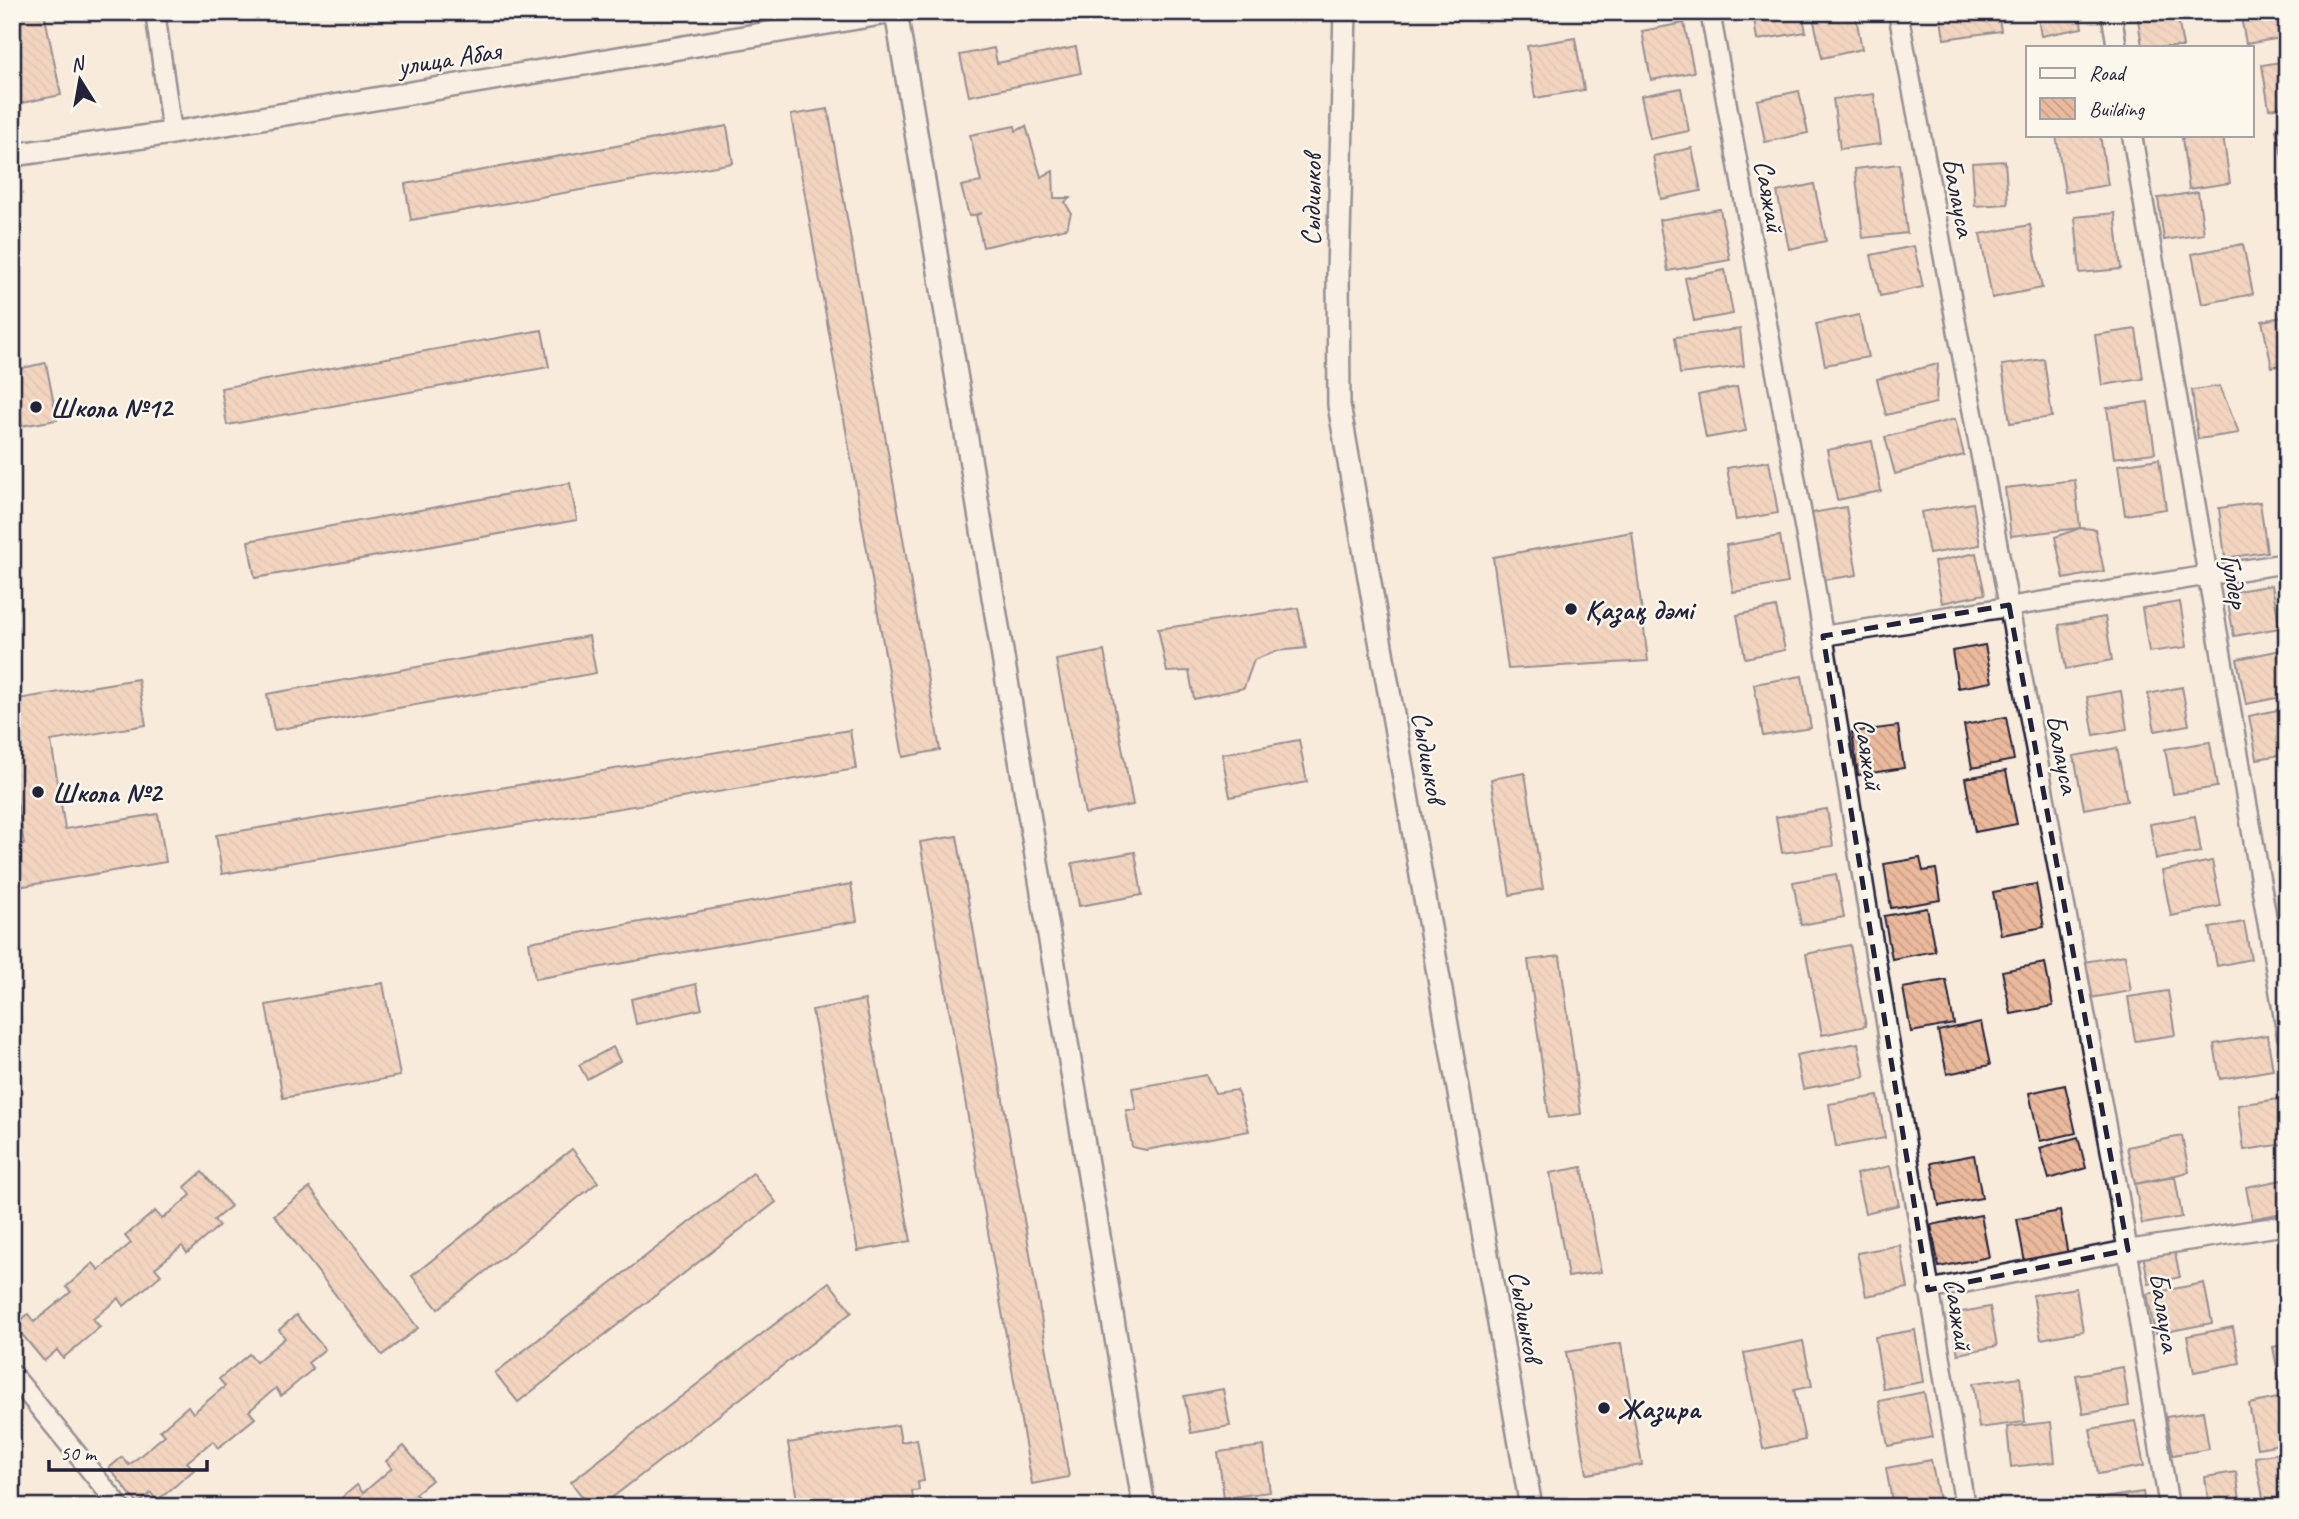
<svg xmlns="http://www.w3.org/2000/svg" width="2299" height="1519" font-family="Caveat,sans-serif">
  <defs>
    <pattern id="building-back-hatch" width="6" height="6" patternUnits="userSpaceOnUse" patternTransform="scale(1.75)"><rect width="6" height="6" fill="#ebb99c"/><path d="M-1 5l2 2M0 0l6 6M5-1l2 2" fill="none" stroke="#c99f87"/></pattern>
  </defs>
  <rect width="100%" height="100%" fill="#f8ebdc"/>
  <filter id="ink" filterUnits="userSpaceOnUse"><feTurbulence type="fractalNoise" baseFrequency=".0143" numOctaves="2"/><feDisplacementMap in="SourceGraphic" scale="14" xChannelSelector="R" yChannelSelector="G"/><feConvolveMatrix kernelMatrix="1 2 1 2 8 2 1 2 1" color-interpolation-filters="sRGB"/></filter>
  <g filter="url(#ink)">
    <g fill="url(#building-back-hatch)" stroke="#22223b" stroke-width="2">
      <polygon points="12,12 44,12 61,95 12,105"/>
      <polygon points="1753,12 1802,12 1806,32 1757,40"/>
      <polygon points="1812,12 1855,12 1862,49 1822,58"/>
      <polygon points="1940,12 1998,12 2001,31 1944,39"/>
      <polygon points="2037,12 2079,12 2082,28 2041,36"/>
      <polygon points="2137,12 2177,12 2183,47 2142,47"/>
      <polygon points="2240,12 2287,12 2287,37 2246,44"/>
      <polygon points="1684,23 1694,72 1651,80 1642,31"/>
      <polygon points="1575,38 1584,90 1535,98 1527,46"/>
      <polygon points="1076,47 1081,73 969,96 960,55 994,48 997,63"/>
      <polygon points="2287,61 2287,106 2269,109 2262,65"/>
      <polygon points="1681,88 1689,131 1650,139 1641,96"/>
      <polygon points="1799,91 1808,133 1765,142 1757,100"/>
      <polygon points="1874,94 1881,144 1840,149 1833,99"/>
      <polygon points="828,109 940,750 903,757 791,115"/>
      <polygon points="727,126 733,163 411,220 405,184"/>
      <polygon points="1015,126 1016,131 1026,126 1041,177 1053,171 1054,198 1070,198 1065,202 1071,213 1067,228 983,247 976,215 982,213 969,216 961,186 981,182 970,135"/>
      <polygon points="2287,128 2287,167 2285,168 2276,130"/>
      <polygon points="2056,135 2100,135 2108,185 2065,192"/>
      <polygon points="2209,135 2223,135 2230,183 2189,189 2182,138"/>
      <polygon points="1692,148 1701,191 1661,199 1653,156"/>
      <polygon points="2005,161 2008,204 1975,206 1972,163"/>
      <polygon points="1899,164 1907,233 1863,238 1855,169"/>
      <polygon points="2287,183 2287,221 2283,222 2277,185"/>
      <polygon points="1814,184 1826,241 1789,249 1777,192"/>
      <polygon points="2198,192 2204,234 2164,240 2158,198"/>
      <polygon points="1720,209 1730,260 1668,271 1659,220"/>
      <polygon points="2115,213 2121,269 2080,273 2075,217"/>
      <polygon points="2030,225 2042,288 1992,298 1980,234"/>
      <polygon points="2243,244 2253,294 2202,304 2192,254"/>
      <polygon points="1914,246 1923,287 1880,296 1871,255"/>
      <polygon points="1725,270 1733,314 1694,321 1685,278"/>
      <polygon points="1859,315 1868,357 1825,365 1816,324"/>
      <polygon points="2287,316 2287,364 2272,367 2262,321"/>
      <polygon points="1740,329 1744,366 1680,374 1675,337"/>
      <polygon points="2136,329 2143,379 2102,385 2095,335"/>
      <polygon points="542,330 549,367 227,425 221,388"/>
      <polygon points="2044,359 2052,417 2010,423 2002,365"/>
      <polygon points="46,363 57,420 21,426 12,394 12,370"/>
      <polygon points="1938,364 1936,403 1886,415 1877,379"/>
      <polygon points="2220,386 2239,433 2198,439 2192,390"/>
      <polygon points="1737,387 1746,431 1706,438 1698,395"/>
      <polygon points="2148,402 2155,453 2114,458 2107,408"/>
      <polygon points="1955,419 1964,455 1895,474 1885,437"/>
      <polygon points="1872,441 1881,491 1837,500 1827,450"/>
      <polygon points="2159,459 2166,509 2125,515 2118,465"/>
      <polygon points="1769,461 1778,513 1736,520 1727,468"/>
      <polygon points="2075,480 2080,528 2011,536 2005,488"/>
      <polygon points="570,483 577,520 255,578 248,541"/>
      <polygon points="2260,502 2267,552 2225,558 2219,508"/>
      <polygon points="1973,503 1980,545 1929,554 1921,512"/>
      <polygon points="1846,507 1857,575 1823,580 1812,513"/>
      <polygon points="2080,528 2095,529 2104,571 2064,579 2055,537"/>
      <polygon points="1632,532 1648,661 1508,669 1493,557"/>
      <polygon points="1780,536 1788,583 1733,592 1726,545"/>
      <polygon points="1976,553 1985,594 1942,603 1934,562"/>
      <polygon points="2272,585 2280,628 2234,636 2226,593"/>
      <polygon points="2180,602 2187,647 2149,652 2142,608"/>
      <polygon points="1776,607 1785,650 1745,658 1737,615"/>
      <polygon points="1298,608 1306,648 1276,651 1254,660 1244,688 1194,699 1189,671 1167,672 1158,629"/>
      <polygon points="2105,617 2112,660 2066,669 2059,625"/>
      <polygon points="589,636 596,673 274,730 267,694"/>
      <polygon points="1985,645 1992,682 1958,688 1952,651"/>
      <polygon points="2286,649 2287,696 2246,704 2237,659"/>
      <polygon points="1104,651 1133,805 1085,814 1056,660"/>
      <polygon points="1802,676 1811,728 1763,736 1754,684"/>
      <polygon points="138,679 146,725 51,741 65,829 158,814 166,862 12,888 12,846 24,844 12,771 12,700"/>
      <polygon points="2182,687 2189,725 2155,731 2148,694"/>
      <polygon points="2121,691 2127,729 2094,735 2087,697"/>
      <polygon points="2287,708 2287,754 2257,759 2249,716"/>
      <polygon points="2006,717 2014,760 1972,768 1964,725"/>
      <polygon points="1898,726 1904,768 1858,775 1852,732"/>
      <polygon points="850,730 856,769 222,874 216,835"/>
      <polygon points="1299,740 1307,782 1230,797 1222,754"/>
      <polygon points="2210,742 2217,787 2173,794 2165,749"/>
      <polygon points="2117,748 2127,801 2084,809 2074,756"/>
      <polygon points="2006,771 2017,824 1975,832 1965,778"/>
      <polygon points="1525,773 1543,889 1510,895 1491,779"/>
      <polygon points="2282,780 2287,780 2287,809"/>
      <polygon points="1827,809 1833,846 1782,853 1776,817"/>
      <polygon points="2195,816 2201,852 2156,859 2150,824"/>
      <polygon points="957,836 1069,1477 1032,1484 920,842"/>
      <polygon points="1135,852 1142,895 1079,906 1072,863"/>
      <polygon points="1920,858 1923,871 1936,869 1941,900 1891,908 1884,864"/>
      <polygon points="2212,861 2221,906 2171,916 2162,871"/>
      <polygon points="1836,874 1844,917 1801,925 1793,882"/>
      <polygon points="851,884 857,921 535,979 529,942"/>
      <polygon points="2036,884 2044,927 2001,935 1993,892"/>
      <polygon points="1927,908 1935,951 1892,959 1884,916"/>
      <polygon points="2244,922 2251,959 2217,966 2210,928"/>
      <polygon points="1850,945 1866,1026 1822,1035 1806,954"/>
      <polygon points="2125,955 2131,991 2090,998 2084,962"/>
      <polygon points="1560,956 1581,1114 1549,1118 1528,960"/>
      <polygon points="2045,963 2053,1006 2011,1014 2002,971"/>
      <polygon points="1946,980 1954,1024 1911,1032 1903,988"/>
      <polygon points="383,983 400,1076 283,1098 266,1005"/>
      <polygon points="696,984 702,1009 636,1024 631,999"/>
      <polygon points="2168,991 2175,1035 2135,1041 2128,997"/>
      <polygon points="865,1000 911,1241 858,1251 812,1010"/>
      <polygon points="1981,1022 1990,1065 1947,1074 1938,1031"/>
      <polygon points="2267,1035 2273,1070 2220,1079 2214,1044"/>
      <polygon points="1858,1043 1865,1077 1803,1089 1796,1055"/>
      <polygon points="613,1047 620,1061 587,1079 579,1065"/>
      <polygon points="1206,1075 1215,1093 1237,1090 1249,1131 1146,1150 1132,1147 1126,1110 1136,1110 1132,1088"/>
      <polygon points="2065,1085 2076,1133 2040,1141 2029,1093"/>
      <polygon points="1878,1096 1885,1138 1836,1147 1829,1104"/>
      <polygon points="2279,1099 2285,1144 2244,1150 2238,1105"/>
      <polygon points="2182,1136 2189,1172 2135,1184 2127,1147"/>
      <polygon points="2078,1137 2086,1168 2049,1179 2040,1148"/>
      <polygon points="572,1149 598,1182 438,1309 412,1276"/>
      <polygon points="1974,1155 1982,1198 1939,1206 1931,1163"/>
      <polygon points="1890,1166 1899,1205 1865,1213 1856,1174"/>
      <polygon points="1582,1167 1601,1272 1568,1277 1550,1173"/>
      <polygon points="202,1172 231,1206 214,1220 219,1226 187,1253 182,1246 155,1268 161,1275 124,1306 119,1298 93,1319 100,1327 63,1358 57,1350 44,1361 15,1326 28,1314 34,1322 71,1292 66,1287 93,1263 99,1270 131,1243 125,1236 155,1211 162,1219 191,1195 185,1187"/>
      <polygon points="753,1173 776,1202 518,1402 495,1373"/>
      <polygon points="2175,1177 2182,1217 2142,1224 2135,1184"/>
      <polygon points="2287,1179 2287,1212 2252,1219 2246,1187"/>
      <polygon points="310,1188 418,1328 382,1355 274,1215"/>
      <polygon points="2060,1211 2068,1255 2025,1263 2017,1219"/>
      <polygon points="1981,1215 1989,1257 1939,1267 1931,1225"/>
      <polygon points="1900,1245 1908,1288 1866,1296 1857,1253"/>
      <polygon points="2174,1249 2180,1277 2149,1284 2143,1255"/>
      <polygon points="829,1282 852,1312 600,1507 590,1507 571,1482"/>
      <polygon points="2204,1283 2212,1323 2155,1334 2147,1294"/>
      <polygon points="2076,1288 2083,1331 2041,1339 2033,1295"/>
      <polygon points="1990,1307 1997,1346 1958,1354 1950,1314"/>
      <polygon points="296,1315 325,1349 308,1363 313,1369 281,1396 276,1388 249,1411 255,1418 218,1448 213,1441 187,1462 194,1470 157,1501 151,1493 138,1504 109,1468 122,1457 129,1465 165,1435 160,1430 188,1406 193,1413 225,1386 219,1379 249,1354 256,1362 285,1338 279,1330"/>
      <polygon points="2233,1327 2240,1363 2194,1372 2187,1336"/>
      <polygon points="1915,1330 1923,1382 1883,1389 1875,1337"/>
      <polygon points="1803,1341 1812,1386 1794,1390 1805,1440 1763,1449 1744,1353"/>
      <polygon points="1621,1343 1642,1465 1587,1474 1566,1352"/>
      <polygon points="2287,1344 2287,1377 2279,1378 2273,1347"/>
      <polygon points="2123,1367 2129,1406 2083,1414 2076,1375"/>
      <polygon points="2020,1377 2025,1422 1979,1428 1973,1383"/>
      <polygon points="1223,1389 1230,1426 1191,1433 1184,1396"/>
      <polygon points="1924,1392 1933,1437 1888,1446 1879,1401"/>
      <polygon points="2287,1396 2287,1443 2257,1448 2249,1404"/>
      <polygon points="2203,1411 2209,1449 2173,1455 2166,1417"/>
      <polygon points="2135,1421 2144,1466 2098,1474 2090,1429"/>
      <polygon points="2051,1422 2055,1462 2011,1467 2007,1427"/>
      <polygon points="898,1425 901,1442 917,1439 924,1481 918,1482 919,1490 912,1491 914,1507 798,1507 788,1443"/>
      <polygon points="404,1446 432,1480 415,1494 421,1500 412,1507 331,1507 357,1485 363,1493 392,1468 386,1461"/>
      <polygon points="1264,1446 1270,1492 1224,1498 1218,1452"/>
      <polygon points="2287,1452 2287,1498 2264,1502 2255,1457"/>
      <polygon points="1931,1460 1940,1505 1893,1507 1886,1468"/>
      <polygon points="2236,1472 2241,1507 2209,1507 2205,1477"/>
      <polygon points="2143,1492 2145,1507 2096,1507 2095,1499"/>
    </g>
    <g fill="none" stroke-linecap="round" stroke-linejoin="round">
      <defs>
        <g id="minor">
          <polyline points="155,12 172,133"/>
          <polyline points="1710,12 1815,586 1965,1507"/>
          <polyline points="1898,12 2117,1185 2169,1507"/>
          <polyline points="2111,12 2117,47"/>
          <polyline points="2132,135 2287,1036"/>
          <polyline points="1823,636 2287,563"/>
          <polyline points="1928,1290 2128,1250 2287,1225"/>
          <polyline points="12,1374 120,1507"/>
        </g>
        <g id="tertiary">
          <polyline points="896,12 1144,1507"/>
          <polyline points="1345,12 1338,273 1339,405 1531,1507"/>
          <polyline points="12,155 172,133 893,12"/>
        </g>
      </defs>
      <use href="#minor" stroke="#22223b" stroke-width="23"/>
      <use href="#tertiary" stroke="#22223b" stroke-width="26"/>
      <use href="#minor" stroke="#fbf7ec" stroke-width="18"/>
      <use href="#tertiary" stroke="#fbf7ec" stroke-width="21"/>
    </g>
  </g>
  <path d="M0 0H2299V1519H0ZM2009 605 2128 1250 1928 1290 1823 636Z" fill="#f8ebdc" fill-opacity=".55" fill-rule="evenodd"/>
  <path fill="none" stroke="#22223b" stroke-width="5" stroke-dasharray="14 9" stroke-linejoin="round" d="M2009 605 2128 1250 1928 1290 1823 636Z"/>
  <g fill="#22223b" stroke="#fbf7ec" stroke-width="2.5">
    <circle cx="36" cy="407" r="7"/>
    <circle cx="1571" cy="609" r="7"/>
    <circle cx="38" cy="792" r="7"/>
    <circle cx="1604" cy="1408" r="7"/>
  </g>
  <g text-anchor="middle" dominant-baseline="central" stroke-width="5" stroke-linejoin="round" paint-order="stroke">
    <g font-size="28" fill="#22223b" stroke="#fbf7ec">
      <text transform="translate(449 58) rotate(-9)">улица Абая</text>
      <text transform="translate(1770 196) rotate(80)">Саяжай</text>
      <text transform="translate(1959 197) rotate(79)">Балауса</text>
      <text transform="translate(1311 200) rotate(-89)">Сыдиыков</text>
      <text transform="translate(2235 581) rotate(80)">Гулдер</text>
      <text transform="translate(1869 754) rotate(81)">Саяжай</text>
      <text transform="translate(2063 754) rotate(79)">Балауса</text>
      <text transform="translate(1429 757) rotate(80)">Сыдиыков</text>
      <text transform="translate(2165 1312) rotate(81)">Балауса</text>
      <text transform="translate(1959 1314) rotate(81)">Саяжай</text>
      <text transform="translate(1526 1316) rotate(80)">Сыдиыков</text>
    </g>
    <g font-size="28" font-weight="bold" fill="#22223b" stroke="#fbf7ec" text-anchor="start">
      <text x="50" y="407">Школа №12</text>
      <text x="1585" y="609">Қазақ дәмі</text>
      <text x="52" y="792">Школа №2</text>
      <text x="1618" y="1408">Жазира</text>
    </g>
  </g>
  <rect width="2299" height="1519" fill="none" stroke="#fbf7ec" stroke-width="42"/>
  <rect x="21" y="21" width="2257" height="1477" fill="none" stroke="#22223b" stroke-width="2.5" filter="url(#ink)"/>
  <rect x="2026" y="46" width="228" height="91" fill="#fbf7ec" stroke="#a4a2a5" stroke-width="2"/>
  <rect x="2040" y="68" width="35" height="10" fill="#fbf7ec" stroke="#a4a2a5" stroke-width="2"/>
  <text x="2089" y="80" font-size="21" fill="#22223b">Road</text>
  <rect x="2040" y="98" width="35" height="21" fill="url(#building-back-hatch)" stroke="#a4a2a5" stroke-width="2"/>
  <text x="2089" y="116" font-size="21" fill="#22223b">Building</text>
  <g transform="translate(80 80) rotate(349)" stroke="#fbf7ec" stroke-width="5" paint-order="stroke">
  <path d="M0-5L12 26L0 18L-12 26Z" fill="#22223b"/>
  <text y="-10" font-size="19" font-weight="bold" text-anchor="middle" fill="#22223b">N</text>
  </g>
  <path d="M49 1460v10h158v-10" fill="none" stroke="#22223b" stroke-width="3.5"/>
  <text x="60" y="1460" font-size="21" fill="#22223b" stroke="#fbf7ec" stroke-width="5" paint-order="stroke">50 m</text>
</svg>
